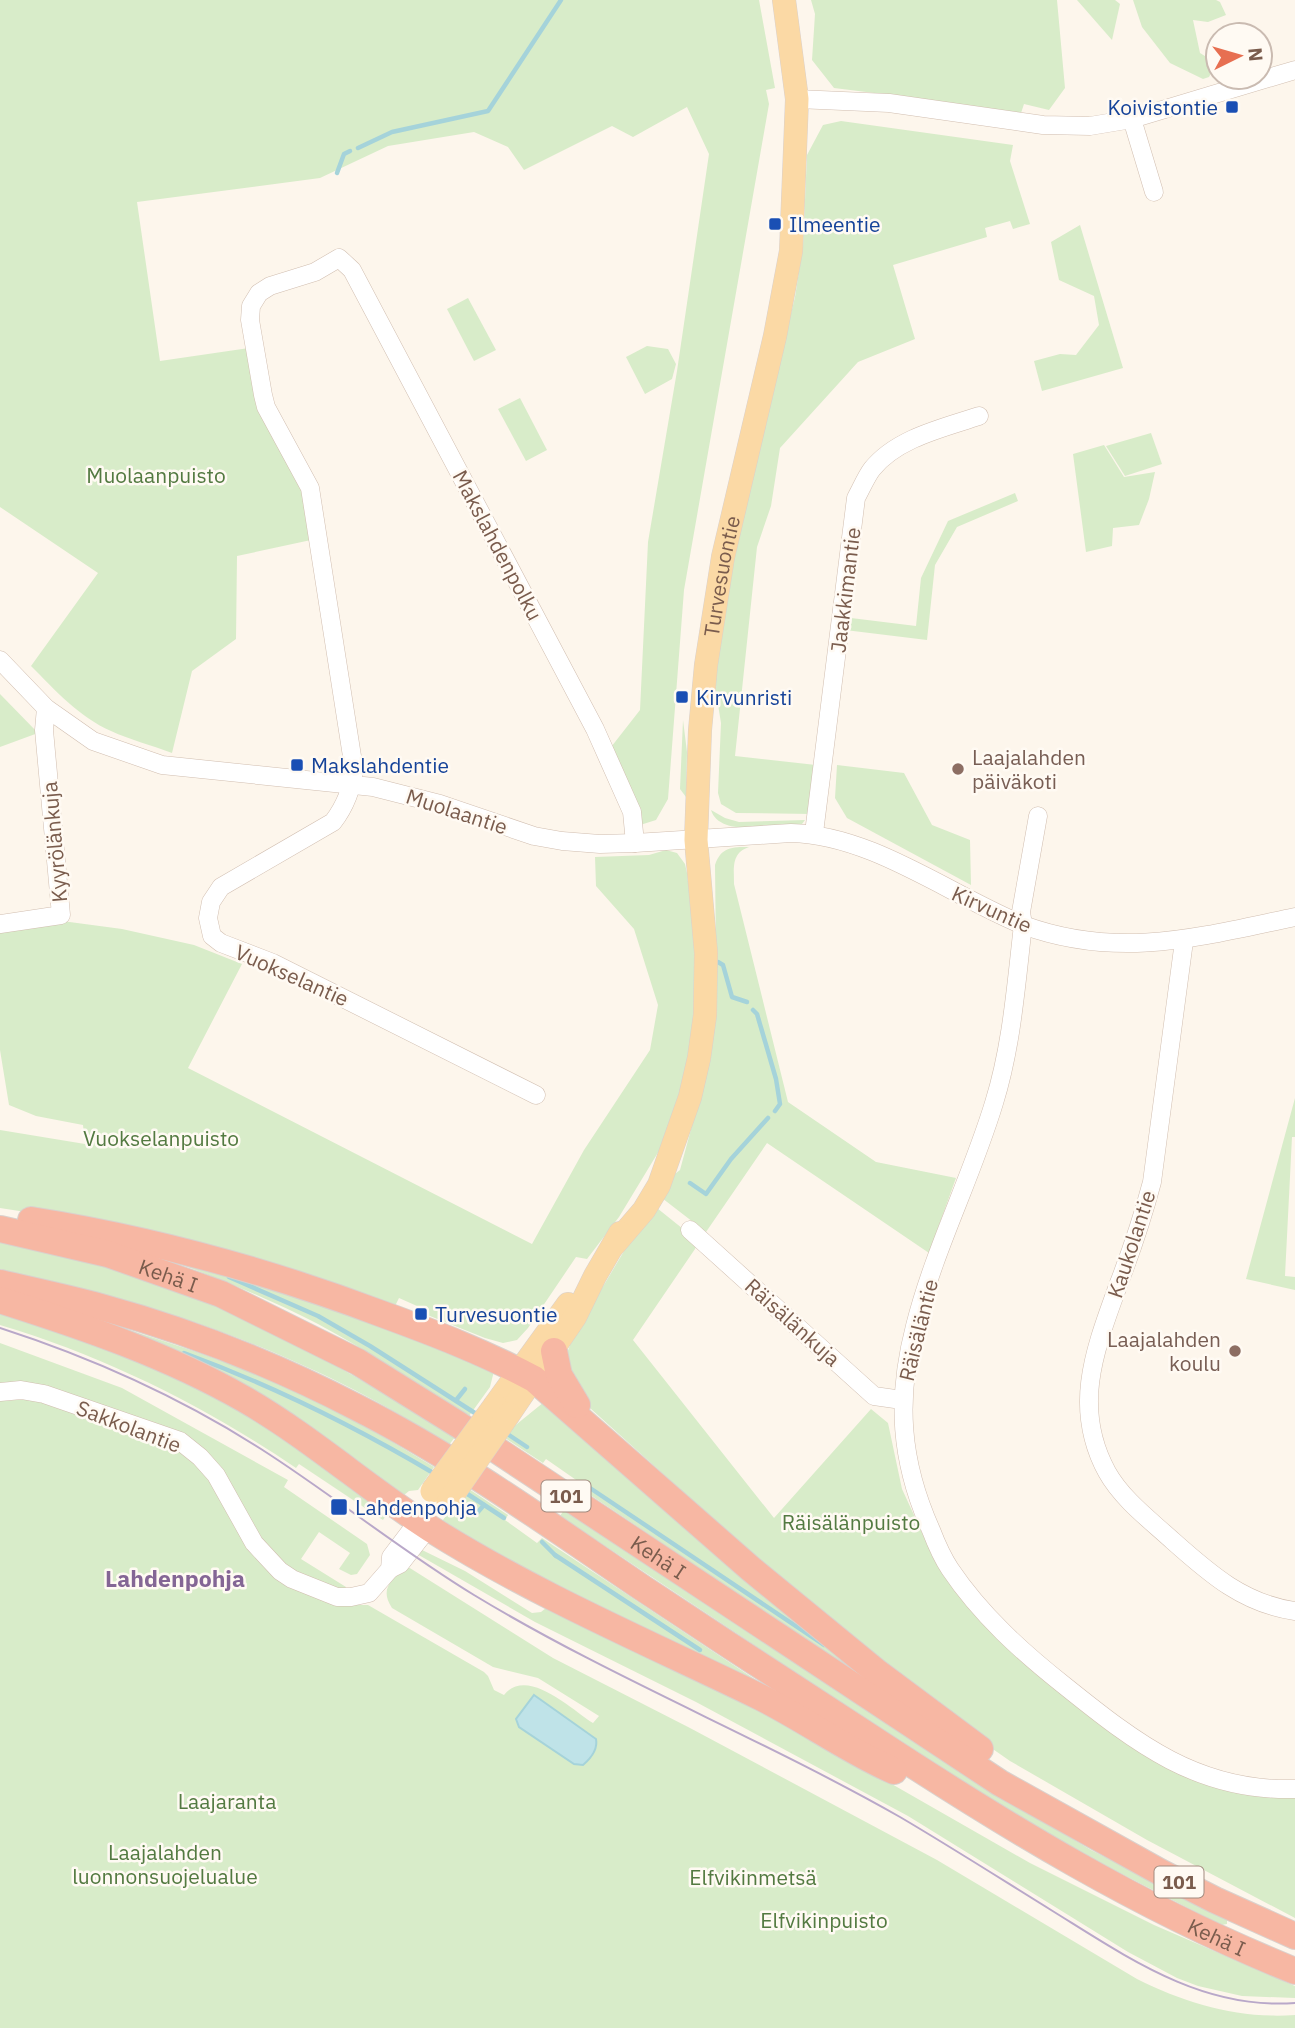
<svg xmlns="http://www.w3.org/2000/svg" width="1295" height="2028" font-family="'IBM Plex Sans',sans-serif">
  <rect width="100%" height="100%" fill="#fdf6ec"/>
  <g fill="#d8ecc9">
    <path d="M0 0H759L775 88 766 90 769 104 684 590 668 799 656 820 637 826 608 751 640 710 648 542 677 371 709 154 687 107 633 137 612 126 524 170 508 147 474 132 388 146 320 178 137 202 160 361 249 348 302 487 311 540 237 556 236 639 192 671 172 753C152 745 130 740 111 731 79 717 55 690 31 666L98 573 0 507Z"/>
    <polygon points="811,0 1057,0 1065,88 1049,110 1024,104 1020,116 931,100 834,88 812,60 815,14"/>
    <polygon points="1077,0 1115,0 1120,4 1112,40"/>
    <polygon points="1133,0 1216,0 1220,2 1226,15 1208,22 1193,20 1200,53 1216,63 1209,77 1203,79 1170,63 1142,27"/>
    <polygon points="841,121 1013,145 1010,161 1030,224 1013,229 1010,221 985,228 987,237 893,265 915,339 858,362 780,448 771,506 757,547 735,756 816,765 812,814 736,813 721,804 718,793 721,723 715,686 730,565 795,297 803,246 807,155 823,125"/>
    <polygon points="1080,225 1123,368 1042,391 1034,361 1060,354 1076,355 1099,325 1094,296 1059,280 1051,242"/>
    <polygon points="468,298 496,350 474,361 447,309"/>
    <polygon points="647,346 668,349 676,364 672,379 645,394 626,357"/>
    <polygon points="520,398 547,450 526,461 498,409"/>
    <polygon points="1151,433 1162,464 1125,476 1106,446"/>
    <polygon points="1104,445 1124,477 1155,472 1149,499 1139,525 1113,528 1112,546 1086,552 1073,454"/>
    <polygon points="1015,493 1018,501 957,527 935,565 927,640 845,630 851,618 916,626 921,578 948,521"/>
    <polygon points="0,694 38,733 0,747"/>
    <polygon points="683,720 687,752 686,797 680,789"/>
    <polygon points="837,765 904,773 932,825 970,840 971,885 847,818 835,798"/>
    <path d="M711 810 725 818 739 822 805 820 802 824 794 825C772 826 719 837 711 810Z"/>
    <path d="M749 847C731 853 734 868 734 884L788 1102 876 1162 956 1178 929 1253 767 1143 706 1232 658 1195 667 1180 680 1170 703 1085 716 954 715 865C721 847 732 847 749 847Z"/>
    <polygon points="666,850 677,853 685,864 687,873 695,942 694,1014 686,1077 668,1136 619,1217 587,1259 576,1257 528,1328 517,1340 503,1343 485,1338 425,1314 426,1310 399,1298 395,1306 122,1227 0,1208 0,1130 85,1144 83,1125 36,1116 9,1105 0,1050 0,932 62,921 122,929 194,945 242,964 188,1068 532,1244 584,1150 650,1050 658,1005 634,929 596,886 595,857 649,855"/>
    <polygon points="1295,1098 1295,1137 1292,1137 1285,1276 1295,1277 1295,1290 1246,1279"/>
    <polygon points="652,1204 698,1241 695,1249 633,1340 774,1518 871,1409 888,1423 902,1489 931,1552 1121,1739 1295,1796 1295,1918 1147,1840 1010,1761 954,1722 764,1570 691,1499 580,1399 566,1356 573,1337"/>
    <path d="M0 1242C70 1257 140 1273 206 1301 293 1338 374 1387 455 1437L449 1445C360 1386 243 1334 139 1305 93 1292 46 1281 0 1269Z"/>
    <path d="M155 1255 208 1262 495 1367 490 1387 469 1416C420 1385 370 1352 318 1324 265 1297 211 1275 155 1255Z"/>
    <path d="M0 1311C70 1336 144 1357 210 1393 272 1426 330 1470 390 1509L383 1520 299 1464 296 1468C204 1406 107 1357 0 1325Z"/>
    <path d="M100 1321C155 1338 210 1355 263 1377 322 1402 379 1433 434 1467L418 1490 409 1491 399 1499Z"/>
    <polygon points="0,1343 122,1388 288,1480 284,1487 367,1544 370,1555 357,1574 351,1575 339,1569 350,1553 319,1532 301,1559 346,1587 343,1592 282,1566 257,1537 227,1477 206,1453 0,1386"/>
    <polygon points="549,1398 881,1690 577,1486 579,1482 546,1459 543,1463 502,1436"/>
    <path d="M32 1399 175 1447 189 1456 205 1474 251 1550 354 1605H368L484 1672 488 1676 494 1690 504 1695C527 1666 571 1709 593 1723L599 1716 538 1678 493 1667 392 1608C379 1588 392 1581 405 1565L553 1658 690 1728 937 1860 1137 1979C1187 2004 1239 2019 1295 2015V2028H0V1401Z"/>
    <polygon points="466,1487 508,1515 505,1520 537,1543 542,1538 774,1692 689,1657 442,1525 443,1520"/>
    <polygon points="564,1510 964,1774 1091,1850 1227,1919 1227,1924 1221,1925 1087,1856 959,1781 560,1516"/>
    <polygon points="420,1549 465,1571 532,1613 541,1612 546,1608 693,1675 890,1783 1030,1863 1154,1925 1295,1986 1295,1998 1242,1996 1198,1986 1177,1978 1128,1952 908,1816 696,1702 535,1622 417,1554"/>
  </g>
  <path fill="#bfe3e8" stroke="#a5d3da" stroke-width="2" d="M534 1695 596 1739C598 1749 590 1759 583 1765L574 1764 519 1727 516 1719Z"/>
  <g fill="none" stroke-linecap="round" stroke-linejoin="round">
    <g stroke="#a5d3da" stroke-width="4.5">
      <polyline points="358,148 392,132 488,111 561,0"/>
      <polyline points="337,173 344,154 350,151"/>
      <polyline points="718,962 723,965 732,997 747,1002"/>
      <polyline points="753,1010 757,1014 776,1079 780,1104 775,1111"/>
      <polyline points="690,1183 706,1194 731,1159 768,1118"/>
      <polyline points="229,1277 318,1316 370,1346 478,1415"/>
      <path d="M184 1353C271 1385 354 1426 435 1474"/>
      <polyline points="457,1399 465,1389"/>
      <polyline points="506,1433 527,1447"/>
      <polyline points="587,1486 824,1645"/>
      <polyline points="463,1491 504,1518"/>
      <polyline points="477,1513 484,1505"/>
      <polyline points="542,1542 556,1556"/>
      <polyline points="555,1555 700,1650"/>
    </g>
    <defs>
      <g id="minor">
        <polyline points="797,99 889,103 1043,125 1090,126 1132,119 1295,70"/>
        <polyline points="1132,119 1154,192"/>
        <path d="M0 660 46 708 93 741 162 765 373 787 440 804 534 836 562 841 600 844 635 843 791 833C872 835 948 894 1023 925 1119 960 1199 937 1295 917"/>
        <path d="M1038 816 1021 912 1023 925C1016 985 1012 1045 994 1103 971 1179 934 1250 915 1326 896 1399 900 1461 931 1530 936 1543 942 1557 950 1569 981 1615 1022 1652 1065 1686 1136 1743 1198 1792 1295 1789"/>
        <path d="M814 833 856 498C861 489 866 477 872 469 897 438 943 428 979 416"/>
        <polyline points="0,924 61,915 44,730 46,708"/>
        <path d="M1184 941 1152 1182C1143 1216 1132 1249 1119 1283 1096 1347 1071 1406 1107 1472 1122 1499 1150 1520 1173 1541 1210 1574 1244 1604 1295 1611"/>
        <path d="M536 1095 273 963 221 943 212 936 208 918 211 902 221 887 333 822C346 805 352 789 354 769L310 488 266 407 263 395 250 320 251 306 259 293 270 286 315 272 339 258 352 270 595 729 632 812 635 843"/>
        <polyline points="690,1230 874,1396 902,1400"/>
        <polyline points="0,1392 21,1390 44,1394 180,1441 200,1457 216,1475 254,1543 280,1571 292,1579 337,1597 351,1597 369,1593 390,1569 391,1557 419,1520"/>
        <polyline points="390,1569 400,1564 429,1527"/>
      </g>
      <g id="major">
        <path id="s1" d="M614 1245 644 1210 659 1185 690 1097 699 1058 705 1015 706 953 696 840 700 730 706 665 723 557 775 336 791 251 797 99 784 0"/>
        <polyline points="495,1405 568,1304"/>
        <polyline points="509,1414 575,1317 595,1276 620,1233"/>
      </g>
      <g id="highway">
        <path d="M31 1220C152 1239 268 1271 382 1314 434 1333 486 1353 534 1379L751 1569 878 1673 980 1749"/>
        <path id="s2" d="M0 1229 108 1254 221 1294 358 1362 459 1425 1000 1783 1160 1872 1215 1900 1295 1936"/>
        <path id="s3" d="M0 1283C34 1291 68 1298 101 1307 189 1331 275 1365 356 1407 457 1458 551 1526 644 1589 718 1638 793 1687 867 1735 1004 1825 1143 1910 1295 1971"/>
        <path d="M0 1300C85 1327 167 1355 244 1399 310 1437 367 1488 431 1529 536 1595 649 1643 760 1697 806 1720 848 1751 894 1771"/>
        <polyline points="554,1351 559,1375 577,1405"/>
      </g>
    </defs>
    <use href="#minor" stroke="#d1beb0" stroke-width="19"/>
    <use href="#major" stroke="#dad1cd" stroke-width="24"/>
    <use href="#highway" stroke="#dad1cd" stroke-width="28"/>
    <use href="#minor" stroke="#fff" stroke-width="18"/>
    <use href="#major" stroke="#fbd9a5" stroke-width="23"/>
    <use href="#highway" stroke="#f7b7a3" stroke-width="26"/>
    <path stroke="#b9a8c9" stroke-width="2" d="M0 1328C93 1358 178 1396 261 1449 333 1495 400 1550 474 1595 611 1678 761 1738 900 1817 951 1847 1001 1879 1051 1910 1127 1957 1201 2010 1295 2003"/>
    <defs>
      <g id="major-bridge">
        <polyline points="432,1491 495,1405"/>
        <polyline points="448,1502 509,1414"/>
      </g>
    </defs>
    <use href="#major-bridge" stroke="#dad1cd" stroke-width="24" stroke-linecap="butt"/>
    <use href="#major-bridge" stroke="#fbd9a5" stroke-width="23"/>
  </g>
  <g fill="#1a4fb4" stroke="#fffaf3" stroke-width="2.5">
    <rect x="1225" y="100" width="14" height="14" rx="3.5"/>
    <rect x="768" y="217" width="14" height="14" rx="3.5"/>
    <rect x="675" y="690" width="14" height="14" rx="3.5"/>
    <rect x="290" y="758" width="14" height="14" rx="3.5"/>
    <rect x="414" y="1307" width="14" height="14" rx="3.5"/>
    <rect x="330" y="1498" width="18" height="18" rx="3.5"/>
  </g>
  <g fill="#8d6e63" stroke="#fffaf3" stroke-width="2.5">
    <circle cx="958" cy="769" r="7"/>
    <circle cx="1235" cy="1351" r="7"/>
  </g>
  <g text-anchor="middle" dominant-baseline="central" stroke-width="5" stroke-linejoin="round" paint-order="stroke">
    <g fill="#fffaf3" stroke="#a28b7f" stroke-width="2">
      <rect x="541.5" y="1480.5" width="49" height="31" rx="5"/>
      <rect x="1154.5" y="1866.5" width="49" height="31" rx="5"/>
    </g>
    <g font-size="19" font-weight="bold" fill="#7a5c4d">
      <text x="566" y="1496">101</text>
      <text x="1179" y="1882">101</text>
    </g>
    <g font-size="21" fill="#164399" stroke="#fffaf3" text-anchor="start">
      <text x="1218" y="107" text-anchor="end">Koivistontie</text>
      <text x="789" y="224">Ilmeentie</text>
      <text x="696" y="697">Kirvunristi</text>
      <text x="311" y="765">Makslahdentie</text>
      <text x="435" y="1314">Turvesuontie</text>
      <text x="355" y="1507">Lahdenpohja</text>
    </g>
    <g font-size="21" fill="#537a41" stroke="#fffaf3">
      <text x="156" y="475">Muolaanpuisto</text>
      <text x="161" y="1138">Vuokselanpuisto</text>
      <text x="851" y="1522">Räisälänpuisto</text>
      <text x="227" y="1801">Laajaranta</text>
      <text x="165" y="1852">Laajalahden<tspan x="165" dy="24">luonnonsuojelualue</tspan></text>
      <text x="753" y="1877">Elfvikinmetsä</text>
      <text x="824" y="1920">Elfvikinpuisto</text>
    </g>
    <g font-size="21" fill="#7a5c4d" stroke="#fffaf3">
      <text transform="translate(498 545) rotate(62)">Makslahdenpolku</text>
      <text stroke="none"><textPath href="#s1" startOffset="693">Turvesuontie</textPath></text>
      <text transform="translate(845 590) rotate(-83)">Jaakkimantie</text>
      <text transform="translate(457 811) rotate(18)">Muolaantie</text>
      <text transform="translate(54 842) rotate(-95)">Kyyrölänkuja</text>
      <text transform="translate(992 909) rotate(24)">Kirvuntie</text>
      <text transform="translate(292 975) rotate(24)">Vuokselantie</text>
      <text transform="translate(1131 1244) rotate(-72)">Kaukolantie</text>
      <text stroke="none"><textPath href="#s2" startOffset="175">Kehä I</textPath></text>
      <text transform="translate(793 1322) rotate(42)">Räisälänkuja</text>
      <text transform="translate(918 1330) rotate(-76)">Räisäläntie</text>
      <text transform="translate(129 1426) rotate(21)">Sakkolantie</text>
      <text stroke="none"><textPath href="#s2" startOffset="742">Kehä I</textPath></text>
      <text stroke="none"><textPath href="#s3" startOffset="1390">Kehä I</textPath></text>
    </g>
    <g font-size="21" fill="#785e54" stroke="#fffaf3" text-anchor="start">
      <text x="972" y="757">Laajalahden<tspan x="972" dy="24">päiväkoti</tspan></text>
      <text x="1221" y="1339" text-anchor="end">Laajalahden<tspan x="1221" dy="24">koulu</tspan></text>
    </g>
    <g font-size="23" font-weight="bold" fill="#846695" stroke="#fffaf3">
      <text x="175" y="1578">Lahdenpohja</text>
    </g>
  </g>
  <g transform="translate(1239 56) rotate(85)"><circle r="33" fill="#fffaf3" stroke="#cabbb1" stroke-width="2"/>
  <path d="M0-5L12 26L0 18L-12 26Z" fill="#e76f51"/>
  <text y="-10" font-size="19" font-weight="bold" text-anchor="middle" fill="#7a5c4d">N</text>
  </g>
</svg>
